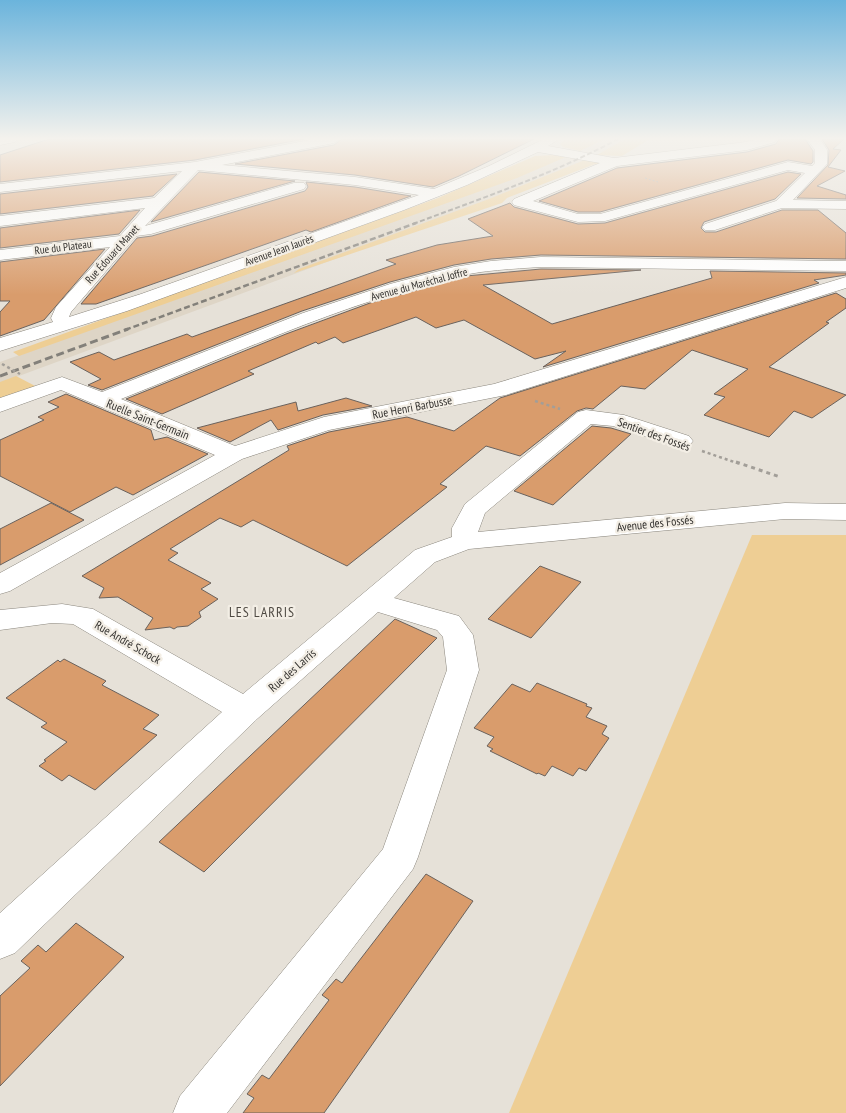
<svg xmlns="http://www.w3.org/2000/svg" width="846" height="1113" font-family="'PT Sans Narrow',sans-serif">
  <rect width="100%" height="100%" fill="#e6e1d8"/>
  <g fill="#ded5c6">
    <polygon points="594,139 643,139 617,155 575,148"/>
    <polygon points="563,156 590,161 513,193 0,383 0,362 478,190"/>
  </g>
  <g fill="#eece94">
    <polygon points="605,139 580,151 563,147 560,144 564,140"/>
    <polygon points="625,139 650,139 622,156 597,155"/>
    <polygon points="554,155 566,157 517,178 19,356 13,352 438,198 535,156"/>
    <polygon points="587,159 600,162 599,165 595,164 507,198 502,203 294,273 299,269 489,199"/>
    <polygon points="16,376 39,388 0,402 0,382"/>
    <polygon points="752,535 846,535 846,1113 509,1113"/>
  </g>
  <g fill="#d99c6c" stroke="#6a625d">
    <polygon points="49,139 304,139 195,160 0,182 0,155"/>
    <polygon points="342,139 534,139 459,176 433,187 355,175 235,164 334,145"/>
    <polygon points="779,139 805,139 813,151 813,162 811,164 788,160 600,212 578,212 539,201 617,168 747,152 776,144"/>
    <polygon points="822,139 844,139 833,149 841,150 828,167 845,171 817,186 846,195 846,199 797,198 828,165 829,150"/>
    <polygon points="199,172 295,181 151,222"/>
    <polygon points="788,172 801,174 775,199 704,222 701,228 705,232 716,232 782,210 818,210 846,233 846,259 541,255 491,259 454,265 390,282 302,311 102,390 88,385 101,379 70,362 99,352 114,360 187,334 192,337 396,264 386,260 437,245 493,236 468,219 510,203 514,207 578,224 605,223"/>
    <polygon points="177,174 153,196 0,214 0,194"/>
    <polygon points="306,182 355,187 411,196 311,232 306,230 96,304 81,304 137,238 152,236 305,191 308,187"/>
    <polygon points="140,210 119,234 0,248 0,228"/>
    <polygon points="105,249 44,320 0,336 0,312 10,301 0,301 0,262"/>
    <polygon points="541,269 641,270 483,285 552,324 712,278 710,271 846,273 846,275 814,280 819,283 543,367 566,351 535,359 464,320 436,328 416,317 343,343 335,337 318,344 316,342 248,371 254,374 162,414 126,399 286,334 370,303 466,276"/>
    <polygon points="836,293 846,299 846,308 826,322 829,323 769,367 846,395 812,418 794,411 769,437 704,415 725,397 714,394 748,369 692,350 645,389 621,386 593,409 586,408 577,411 520,456 486,446 440,484 447,487 347,566 253,520 241,527 220,518 170,549 178,553 168,560 211,583 201,589 218,599 199,612 201,617 188,626 177,627 174,629 170,627 145,630 153,618 118,597 99,598 104,588 82,576 289,450 287,446 329,432 407,417 454,431 500,398"/>
    <polygon points="66,394 151,430 154,440 167,437 208,454 133,495 116,487 70,512 0,476 0,440 44,420 38,417 59,407 48,402"/>
    <polygon points="346,398 372,406 323,415 278,430 271,420 230,442 197,428 296,402 298,411"/>
    <polygon points="592,426 611,428 631,434 553,505 514,491"/>
    <polygon points="51,503 84,520 0,565 0,529"/>
    <polygon points="540,566 581,582 531,638 488,619"/>
    <polygon points="395,619 437,638 204,872 159,842"/>
    <polygon points="64,659 106,681 102,685 159,715 143,729 157,735 95,790 69,775 62,781 39,766 46,761 44,760 67,742 41,727 47,723 6,698 58,660 60,662"/>
    <polygon points="537,683 587,704 586,706 592,708 586,717 607,726 602,734 609,738 586,771 579,768 573,776 552,766 545,776 538,773 537,774 490,751 493,749 487,746 494,737 474,728 512,684 530,692"/>
    <polygon points="426,874 473,901 324,1113 243,1113 254,1098 247,1094 262,1075 269,1079 329,1000 322,995 336,979 342,983"/>
    <polygon points="76,923 124,957 0,1086 0,996 30,968 21,961 38,945 46,952"/>
  </g>
  <g fill="none" stroke-linecap="round" stroke-linejoin="round">
    <defs>
      <g id="minor">
        <polygon points="0,139 17,139 15,142 0,145"/>
        <path d="M315 139H340L334 143 222 165 355 177 434 189 489 166 544 139H559L548 146 614 158 746 142 758 139H777L775 142 747 150 617 166 533 201 578 214H600L788 162 812 166 815 163V150L807 139H820L827 150V164L793 200 846 201V209L782 208 715 230H705L702 227 705 224 776 201 805 173 788 170 605 221 578 222 514 205 512 202 514 199 600 163 538 152 467 185 404 210 127 311 0 351V338L53 322 51 318 56 307 110 247 0 260V250L120 236 145 208 0 226V216L154 198 182 171 0 192V184L195 162ZM198 170 355 185 419 195 141 294 69 317 71 312 136 236 151 234 304 189 306 186 304 183H294L145 226Z"/>
        <path d="M541 257 846 261V271L541 267C512 269 483 270 455 277 340 304 230 356 121 399L235 446 324 417 494 384 846 277V288L506 395 329 430 242 459 10 591 0 594V573L215 455 61 390 0 412V398L62 377 102 392 303 313 390 284 454 267 491 261Z"/>
        <polygon points="586,410 624,415 689,436 693,441 689,446 681,448 613,426 591,424 485,513 478,532 785,503 846,504 846,520 785,519 469,549 435,562 394,598 459,616 473,635 479,670 418,857 413,869 227,1113 173,1113 180,1096 383,849 447,670 443,637 437,630 378,612 257,719 15,953 0,959 0,913 222,712 73,624 52,623 0,630 0,610 62,604 93,609 243,694 415,550 452,537 452,528 465,504 578,412"/>
      </g>
    </defs>
    <use href="#minor" stroke="#8b877e" stroke-width="1"/>
    <g stroke="#a29e98" stroke-width="1" stroke-dasharray="2 2" stroke-linecap="butt">
      <polyline points="187,139 202,145"/>
      <polyline points="645,178 658,182"/>
    </g>
    <g stroke="#a29e98" stroke-width="2.5" stroke-dasharray="3 3" stroke-linecap="butt">
      <polyline points="535,401 560,409"/>
      <polyline points="702,451 740,464"/>
    </g>
    <polyline stroke="#a29e98" stroke-width="3" stroke-dasharray="4 4" stroke-linecap="butt" points="736,462 780,477"/>
    <use href="#minor" fill="#fff" fill-rule="evenodd"/>
    <path stroke="#83807a" stroke-width="2" stroke-dasharray="5 2.5" stroke-linecap="butt" d="M413 224C482 198 553 174 618 139"/>
    <polyline stroke="#83807a" stroke-width="2.5" stroke-dasharray="6 3" stroke-linecap="butt" points="125,330 416,223"/>
    <polyline stroke="#83807a" stroke-width="3" stroke-dasharray="8 4" stroke-linecap="butt" points="0,376 128,329"/>
    <polyline stroke="#a29e98" stroke-width="2.5" stroke-dasharray="3 3" stroke-linecap="butt" points="2,364 20,374"/>
  </g>
  <linearGradient id="sky" x2="0" y2="1"><stop stop-color="#6bb4dc"/><stop offset="0.47" stop-color="#f4f2ed"/><stop offset="1" stop-color="#f4f2ed" stop-opacity="0"/></linearGradient>
  <rect width="846" height="295" fill="url(#sky)"/>
  <g text-anchor="middle" dominant-baseline="central" stroke-width="4.5" stroke-linejoin="round" paint-order="stroke">
    <g font-size="11" fill="#33312e" stroke="#f3eee5">
      <text transform="translate(63 247) rotate(-7)">Rue du Plateau</text>
      <text transform="translate(279 250) rotate(-20)">Avenue Jean Jaurès</text>
      <text transform="translate(112 254) rotate(-48)">Rue Édouard Manet</text>
      <text transform="translate(419 284) rotate(-15)">Avenue du Maréchal Joffre</text>
    </g>
    <g font-size="12" fill="#33312e" stroke="#f3eee5">
      <text transform="translate(412 407) rotate(-11)">Rue Henri Barbusse</text>
      <text transform="translate(148 419) rotate(22)">Ruelle Saint-Germain</text>
      <text transform="translate(654 434) rotate(20)">Sentier des Fossés</text>
      <text transform="translate(655 523) rotate(-6)">Avenue des Fossés</text>
      <text transform="translate(128 642) rotate(30)">Rue André Schock</text>
      <text transform="translate(292 670) rotate(-41)">Rue des Larris</text>
    </g>
    <g font-size="14" letter-spacing="1" fill="#4f4a43" stroke="#f3eee5">
      <text x="262" y="612">LES LARRIS</text>
    </g>
  </g>
</svg>
